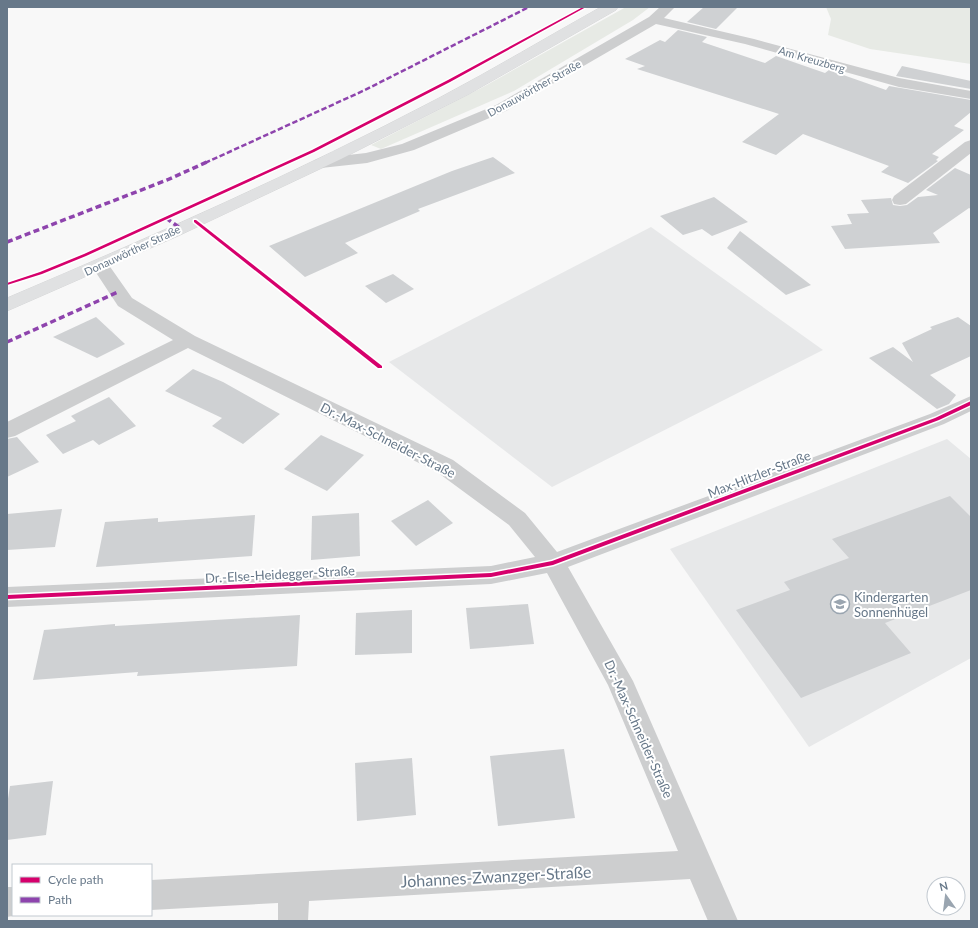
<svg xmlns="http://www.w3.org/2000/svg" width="978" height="928" font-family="Lato,sans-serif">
  <rect width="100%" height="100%" fill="#f8f8f8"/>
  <g fill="#e7e8e9">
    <polygon points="651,227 823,350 552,487 389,362"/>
    <polygon points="947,439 971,459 971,658 809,747 670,549"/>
  </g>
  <g fill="#e7eae5">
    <polygon points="626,7 650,7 633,20 514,91 381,149 371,145 485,86"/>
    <polygon points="826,7 971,7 971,64 870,49 828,35 831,19"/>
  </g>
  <g fill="#cfd1d3">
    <polygon points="704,7 738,7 716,29 687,22"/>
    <polygon points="678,30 707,37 702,42 765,63 776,56 825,73 829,70 886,90 889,86 971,100 971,112 954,126 964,130 932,154 939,157 936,160 938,161 908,183 881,172 889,166 803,134 776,155 742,142 779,114 637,69 645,66 625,59 660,40 665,42"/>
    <polygon points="902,66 971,81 971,89 896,76"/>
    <polygon points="493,157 515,173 418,209 420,211 345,243 358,253 305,277 269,246 452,171"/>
    <polygon points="955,168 971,175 971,209 969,208 933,233 940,243 845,249 831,226 852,224 847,214 869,213 861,200 891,198 893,205 900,206 907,205 918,197 938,195 926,190"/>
    <polygon points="714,197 748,222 712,236 702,229 683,235 660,216"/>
    <polygon points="740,231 811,285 786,295 727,248"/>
    <polygon points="393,274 414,289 386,303 365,286"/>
    <polygon points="96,317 125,344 97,358 53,337"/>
    <polygon points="958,317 971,326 971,356 930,375 956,395 949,404 937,409 869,358 893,347 913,362 902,343 932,329 930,327"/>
    <polygon points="193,369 223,382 280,414 243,444 212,426 222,418 165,391"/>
    <polygon points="109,397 136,426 99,445 93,440 63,454 46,435 76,421 71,416"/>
    <polygon points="321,435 364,455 327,491 284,469"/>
    <polygon points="17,437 39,462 7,477 7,439"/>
    <polygon points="950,496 971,517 971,590 885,623 911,653 801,698 736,610 790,590 784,582 849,558 832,539"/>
    <polygon points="428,500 453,523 416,546 391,521"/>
    <polygon points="62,509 55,547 7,550 7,514"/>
    <polygon points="359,513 360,556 311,560 312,516"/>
    <polygon points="255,515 252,556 96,567 105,522 158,518 158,522"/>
    <polygon points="528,604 534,644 470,649 466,608"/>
    <polygon points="412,610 412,653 355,655 356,613"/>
    <polygon points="300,615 297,666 137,676 138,672 33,680 44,630 115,624 115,626"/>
    <polygon points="564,749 575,818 498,826 490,756"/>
    <polygon points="412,758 416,815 357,821 355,763"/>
    <polygon points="53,781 46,835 7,840 7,805 10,786"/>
  </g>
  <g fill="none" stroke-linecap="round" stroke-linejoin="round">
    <defs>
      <path id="secondary" d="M601 7H618L616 10 469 94 341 159 178 236 7 311V298C153 236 298 172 439 98 494 69 547 37 601 7Z"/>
    </defs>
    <use href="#secondary" stroke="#d5d6d7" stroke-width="1"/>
    <g fill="#cdcecf" fill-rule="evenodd">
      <polygon points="660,7 675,7 664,18 754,39 899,78 971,91 971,99 899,87 745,44 656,24 506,111 414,150 367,163 321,168 315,166 313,163 315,160 321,158 366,153 402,144 496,105 649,17"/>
      <polygon points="971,140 971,153 906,204 900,205 894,204 892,200 894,196 965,142"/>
      <polygon points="100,260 106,261 132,298 195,336 453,460 525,513 557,552 930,414 971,396 971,411 944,424 568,567 633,681 738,921 708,921 690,879 309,901 308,921 278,921 278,903 151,910 151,880 678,851 608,685 547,573 491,584 7,607 7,587 491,566 535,557 509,525 437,472 188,348 15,436 7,438 7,422 173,340 118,306 91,265 94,261"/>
      <polygon points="7,887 13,887 13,915 18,915 7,917"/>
    </g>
    <use href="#secondary" fill="#e0e1e2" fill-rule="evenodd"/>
    <polyline stroke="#8e44ad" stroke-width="2.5" stroke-dasharray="5.5 2.5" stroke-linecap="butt" points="205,163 365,90 529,7"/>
    <g stroke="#8e44ad" stroke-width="3.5" stroke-dasharray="6 3.5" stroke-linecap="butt">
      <polyline points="166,218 180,228"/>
      <polyline points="7,242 167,180 207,162"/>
      <polyline points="7,342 118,292"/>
    </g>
    <defs>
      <g id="cycleway">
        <polygon points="583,7 586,7 450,82 314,152 86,256 42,274 7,285 7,283 40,272 84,254 312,150 448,80"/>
        <polygon points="194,220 196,220 382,366 382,368 378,368 194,222"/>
        <polygon points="971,401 971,405 939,420 553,565 491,577 7,599 7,595 491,573 552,561 935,418"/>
      </g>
    </defs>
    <use href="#cycleway" stroke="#fff" stroke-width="3"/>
    <use href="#cycleway" fill="#d6006c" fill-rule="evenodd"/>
  </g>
  <defs>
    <symbol id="school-ring" viewBox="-11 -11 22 22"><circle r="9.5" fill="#fff" stroke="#9aa5b0" stroke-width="1.5"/><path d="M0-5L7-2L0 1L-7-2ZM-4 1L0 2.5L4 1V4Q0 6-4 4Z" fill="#9aa5b0"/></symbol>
  </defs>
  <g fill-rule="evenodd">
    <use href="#school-ring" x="829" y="593" width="22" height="22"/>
  </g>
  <g text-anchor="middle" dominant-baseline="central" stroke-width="4" stroke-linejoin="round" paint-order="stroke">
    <g font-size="11" fill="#677889" stroke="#fff">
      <text transform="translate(812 59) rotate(16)">Am Kreuzberg</text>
      <text transform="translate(534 88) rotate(-29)">Donauwörther Straße</text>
      <text transform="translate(132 250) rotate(-25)">Donauwörther Straße</text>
    </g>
    <g font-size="13" fill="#677889" stroke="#fff">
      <text transform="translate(388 440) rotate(27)">Dr.-Max-Schneider-Straße</text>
      <text transform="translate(759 474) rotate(-21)">Max-Hitzler-Straße</text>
      <text transform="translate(280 574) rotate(-3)">Dr.-Else-Heidegger-Straße</text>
      <text transform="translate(639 729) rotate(66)">Dr.-Max-Schneider-Straße</text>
    </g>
    <g font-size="13" fill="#677889" stroke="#fff" text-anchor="start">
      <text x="854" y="597">Kindergarten<tspan x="854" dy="15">Sonnenhügel</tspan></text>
    </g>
    <g font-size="16" fill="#677889" stroke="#fff">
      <text transform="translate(496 876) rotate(-3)">Johannes-Zwanzger-Straße</text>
    </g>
  </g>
  <rect width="978" height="928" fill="none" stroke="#677889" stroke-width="16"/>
  <rect x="12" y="864" width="140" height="52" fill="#ffffff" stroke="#c2c9d0"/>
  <rect x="20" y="877" width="20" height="6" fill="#d6006c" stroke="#c2c9d0"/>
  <text x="48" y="884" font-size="12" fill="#677889">Cycle path</text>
  <rect x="20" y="897" width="20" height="6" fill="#8e44ad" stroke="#c2c9d0"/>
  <text x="48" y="904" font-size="12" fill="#677889">Path</text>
  <g transform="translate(946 896) rotate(346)"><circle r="19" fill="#ffffff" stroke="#c2c9d0"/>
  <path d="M0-3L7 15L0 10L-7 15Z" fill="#9aa5b0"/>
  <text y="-6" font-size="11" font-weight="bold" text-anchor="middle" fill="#677889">N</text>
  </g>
</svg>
